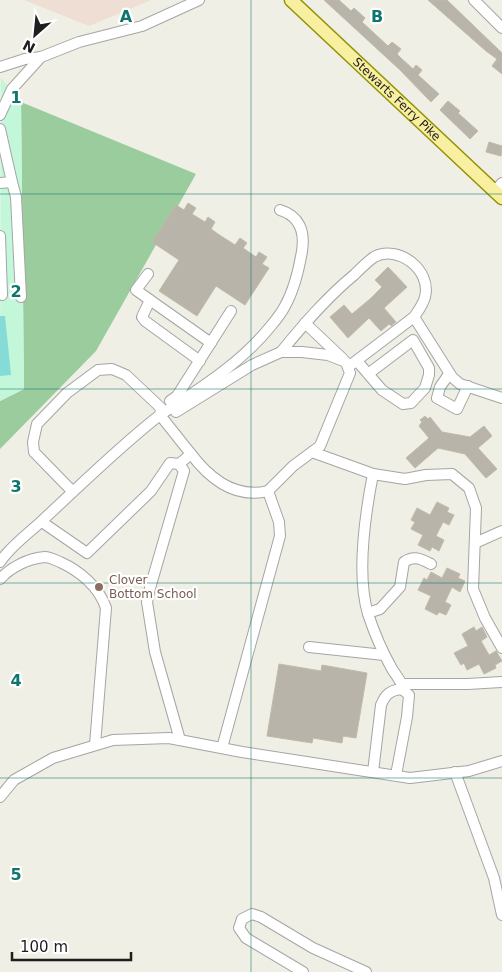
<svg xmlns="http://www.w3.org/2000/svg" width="502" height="972" font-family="'DejaVu Sans',sans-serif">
  <rect width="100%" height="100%" fill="#efefe5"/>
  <polygon fill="#efded4" points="24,0 151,0 89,26"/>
  <polygon fill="#9bcc9d" points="21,102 196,174 96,351 0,449 0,401 24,389"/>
  <polygon fill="#c3f7d9" points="1,78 21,102 24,389 0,401"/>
  <polygon fill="#85dbd6" points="0,316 5,316 11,375 0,376"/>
  <g fill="#b8b4aa" stroke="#c0baa7">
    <polygon points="324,0 339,0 351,11 354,8 365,18 362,22 388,46 392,42 401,49 397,54 402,59 413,69 416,65 422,70 418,75 439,94 431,102 400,70"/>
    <polygon points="428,0 447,0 502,53 502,74 492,66 497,59 486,51"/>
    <polygon points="448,101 460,111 458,113 478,131 470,139 440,110"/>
    <polygon points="489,142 502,146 501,156 486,152"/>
    <polygon points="188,203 196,208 192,214 205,222 208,217 215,222 211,229 218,234 235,245 240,238 247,243 243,248 256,257 259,252 267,257 262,264 269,268 245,305 216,286 197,316 159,291 179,260 152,242 176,205 184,210"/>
    <polygon points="388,267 407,287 384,308 396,322 391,326 389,324 381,331 369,318 348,338 330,317 344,305 352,314 370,299 382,287 375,280"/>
    <polygon points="425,416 428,419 430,417 442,432 470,437 484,426 492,436 478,448 497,469 486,478 465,454 438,448 415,468 406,458 429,438 419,426 422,422 420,420"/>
    <polygon points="437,502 449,508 447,512 454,515 449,525 443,522 436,536 444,540 439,551 432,547 430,551 418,545 423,535 411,529 415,522 411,520 417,508 430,515"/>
    <polygon points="447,568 460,574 458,578 465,581 460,592 452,587 445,602 451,605 446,615 439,612 437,615 425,609 431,596 418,590 424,578 427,580 431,572 442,578"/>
    <polygon points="474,627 476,631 482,627 487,637 481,641 489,655 496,651 502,661 495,665 496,668 484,674 479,664 467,670 464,663 461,665 454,653 468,646 462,634"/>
    <polygon points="279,664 321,671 322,665 367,673 356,738 343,736 342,743 313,738 312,743 267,736"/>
  </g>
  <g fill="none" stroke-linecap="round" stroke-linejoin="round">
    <defs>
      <g id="minor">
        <polyline points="474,0 502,28"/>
        <polyline points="0,67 25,59 41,57"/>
        <polyline points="0,115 12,89 41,57 79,42 142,26 199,0"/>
        <polyline points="0,129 12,182 0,183"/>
        <polyline points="12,182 16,197 21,297"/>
        <polyline points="495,191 502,183"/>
        <polyline points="0,236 2,295"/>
        <polyline points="148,274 136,290 150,300"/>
        <polyline points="414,317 452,377 460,384 502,398"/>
        <polyline points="305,323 343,359"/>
        <path d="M281 352C303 325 326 298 354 275 360 269 367 262 374 257 398 244 432 270 425 297 423 305 418 311 414 317L348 367"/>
        <polyline points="200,361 145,321 142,317 150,300 211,343"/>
        <polyline points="357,361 382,390 403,404 411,403 425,388 429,375 429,368 413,340 368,374"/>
        <polyline points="449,374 440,387 437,398 457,409 468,386"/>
        <polyline points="170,401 177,396 231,311"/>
        <polyline points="176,412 252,365 281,352 302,352 328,355 346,362 350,373 320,446 293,466 268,491"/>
        <path d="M312 452 373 474C365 515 356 574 368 614 374 632 382 651 391 667 396 677 401 678 403 690"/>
        <path d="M191 454C210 479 235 499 268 491L279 522 280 536 222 748"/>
        <polyline points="179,464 184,471 150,588 147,602 155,652 180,740"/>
        <polyline points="373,474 405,479 426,475 452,474 469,488 476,508 473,589 485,618 502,648"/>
        <path d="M42 522 87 553 151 491 170 463 179 464 191 454 160 415C199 389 240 364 270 327 275 321 281 314 285 306 294 290 299 269 302 251 305 232 300 216 280 210"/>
        <polyline points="475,543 502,531"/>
        <path d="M0 562C12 544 31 532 46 517 84 482 120 446 160 415L161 408 126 375 112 369 98 370 67 393 37 424 33 442 34 452 73 492"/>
        <path d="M0 579C11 567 29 558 45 557 50 557 55 560 60 562 80 571 99 587 106 608L95 745"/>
        <path d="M368 613 380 609 400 587 404 562C414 555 421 559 431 564"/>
        <polyline points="309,647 384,655"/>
        <polyline points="402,684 468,684 501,682"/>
        <path d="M373 772 381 705C385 695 390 690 402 689L409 695 407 717 396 775"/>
        <polyline points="455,772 494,878 502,915"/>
        <polyline points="0,797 14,780 53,758 113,740 169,738 242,752 410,778 469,771 502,761"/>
        <polyline points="303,972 246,938 239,928 242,919 252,914 261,917 313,948 366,972"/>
      </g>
      <g id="major">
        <path id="s1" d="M291 0 502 198"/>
      </g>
    </defs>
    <use href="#minor" stroke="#a5a5a5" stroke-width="12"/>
    <use href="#major" stroke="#929206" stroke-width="15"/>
    <use href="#minor" stroke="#fff" stroke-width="10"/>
    <use href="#major" stroke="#f8efa0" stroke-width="12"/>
  </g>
  <path fill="none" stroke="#0f766e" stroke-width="1" stroke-opacity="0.55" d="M251 0V972M0 194H502M0 389H502M0 583H502M0 778H502"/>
  <circle fill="#8d6e63" stroke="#fff" stroke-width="2" cx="99" cy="587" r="5"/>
  <g text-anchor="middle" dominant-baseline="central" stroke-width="4.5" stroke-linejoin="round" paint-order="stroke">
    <g font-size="12" fill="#1e1e1e" stroke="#fff">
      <text stroke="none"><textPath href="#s1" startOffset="145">Stewarts Ferry Pike</textPath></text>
    </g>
    <g font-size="12" fill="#785e54" stroke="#fff" text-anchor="start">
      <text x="109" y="580">Clover<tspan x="109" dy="14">Bottom School</tspan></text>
    </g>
  </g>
  <g font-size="16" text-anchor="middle" font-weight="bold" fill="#0f766e" stroke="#fff" stroke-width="4.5" stroke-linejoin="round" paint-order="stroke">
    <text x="126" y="22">A</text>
    <text x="377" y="22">B</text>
    <text x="16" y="103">1</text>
    <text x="16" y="297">2</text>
    <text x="16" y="492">3</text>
    <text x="16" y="686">4</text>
    <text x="16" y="880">5</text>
  </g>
  <g transform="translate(35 35) rotate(207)" stroke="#ffffff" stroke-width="4" paint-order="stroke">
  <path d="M0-4L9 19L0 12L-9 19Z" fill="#1e1e1e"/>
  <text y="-8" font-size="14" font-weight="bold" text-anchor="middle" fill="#1e1e1e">N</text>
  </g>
  <path d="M12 952v8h119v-8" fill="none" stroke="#1e1e1e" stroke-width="2.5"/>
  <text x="20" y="952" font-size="15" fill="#1e1e1e" stroke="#ffffff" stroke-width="4" paint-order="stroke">100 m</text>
</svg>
